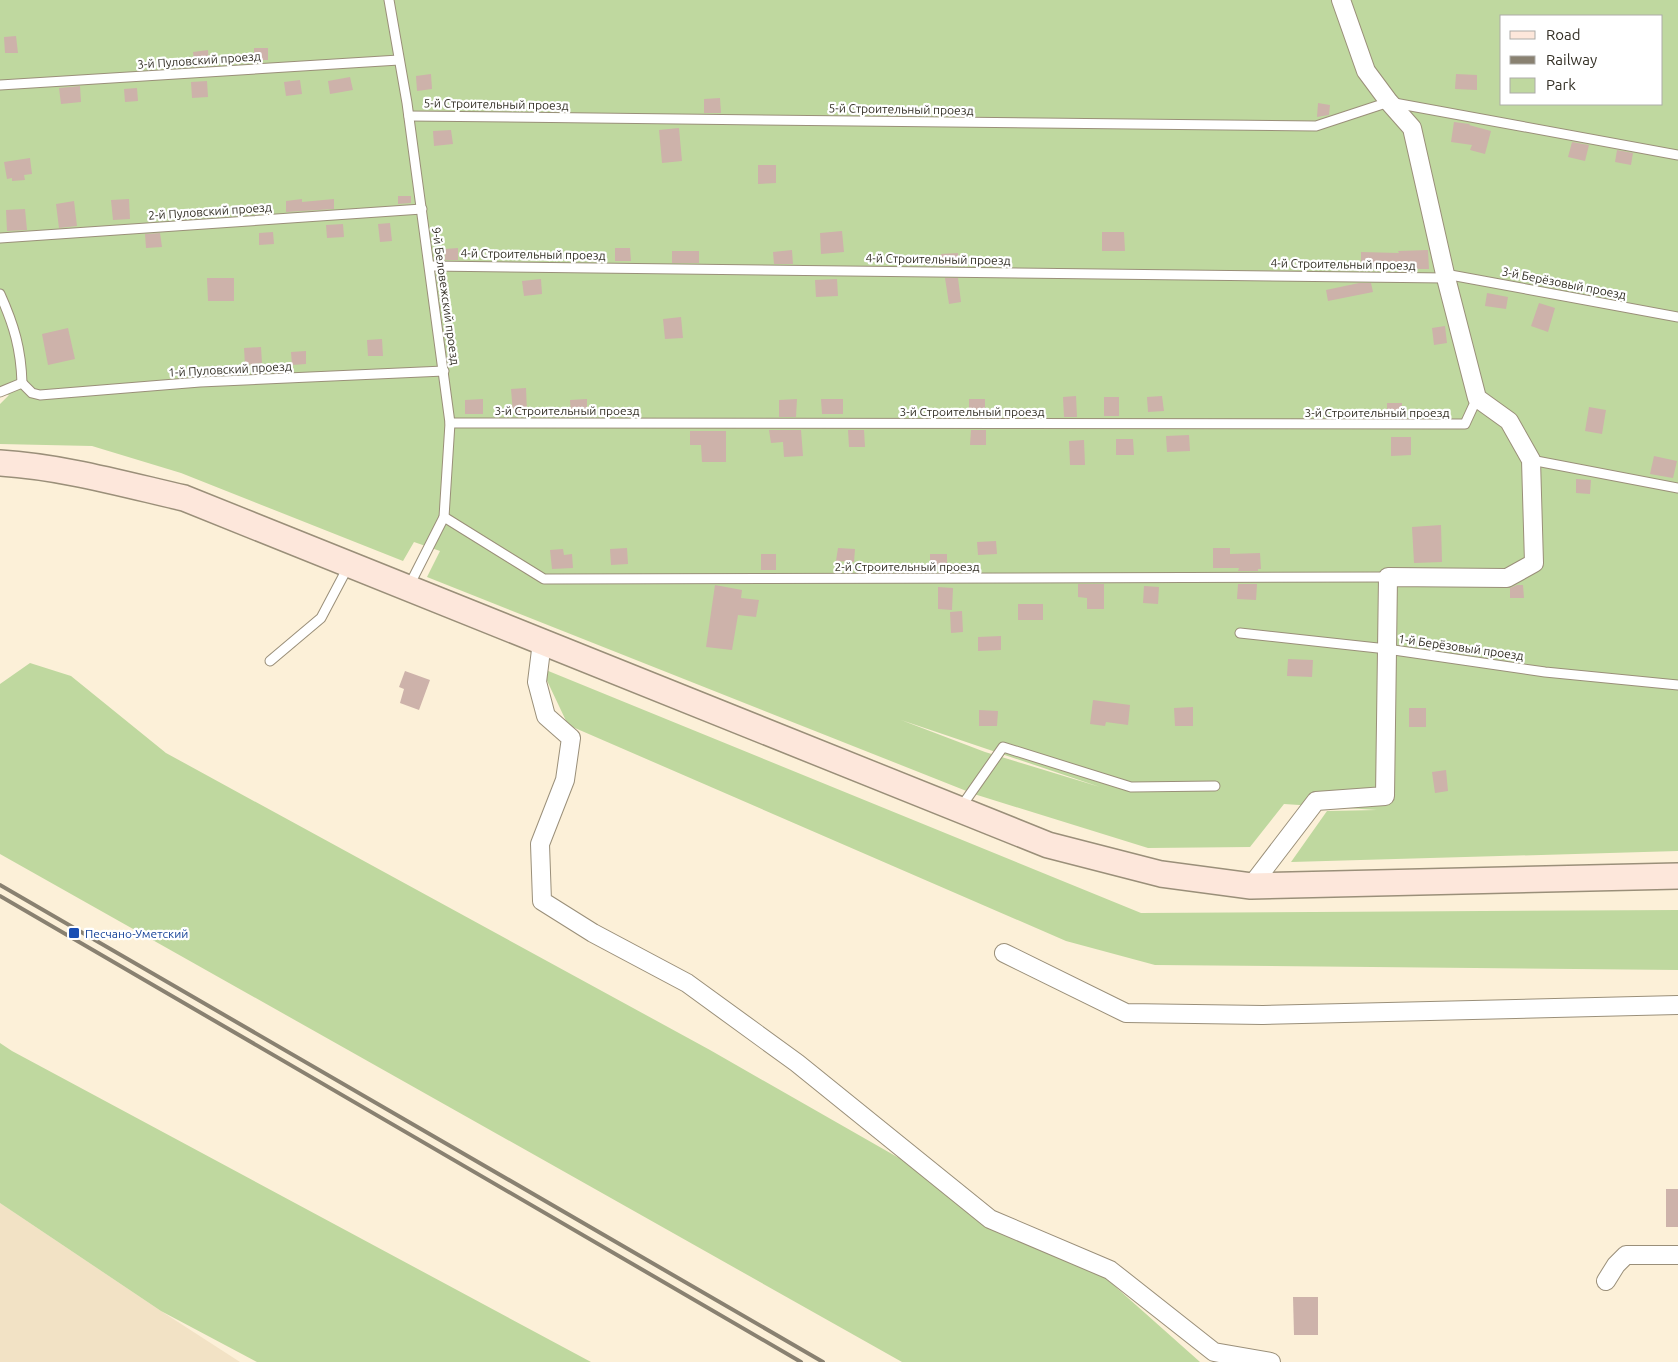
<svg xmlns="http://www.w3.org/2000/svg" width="1678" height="1362" font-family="Ubuntu,sans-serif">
  <rect width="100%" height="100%" fill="#fcf0d8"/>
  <polygon fill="#f2e2c5" points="0,1203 161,1311 240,1362 0,1362"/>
  <g fill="#bfd89f" fill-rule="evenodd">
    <path d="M0 0H1678V851L1291 862 1327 811 1377 810 1284 804 1250 847 1148 848 974 794 427 577 440 551 414 542 403 561 181 473 92 446 0 444V404L9 395 0 393ZM1502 16H1662V104H1502ZM901 720 1100 787 985 752Z"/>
    <polygon points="30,663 71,676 166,753 710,1050 1100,1273 1200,1362 902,1362 0,854 0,684"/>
    <polygon points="541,668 1141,913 1678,910 1678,970 1155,965 1066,941 568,725"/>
    <polygon points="0,1043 12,1051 591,1362 257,1362 161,1311 0,1203"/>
  </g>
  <g fill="#cdb2aa">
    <polygon points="16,36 18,53 5,53 4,37"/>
    <rect x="254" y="48" width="14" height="12"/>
    <polygon points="208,50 209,64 195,66 193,52"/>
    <polygon points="431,74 432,89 417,91 416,76"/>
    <polygon points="1456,74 1477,75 1477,90 1455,89"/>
    <polygon points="350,77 353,90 330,94 328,81"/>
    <polygon points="300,80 302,94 286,96 284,82"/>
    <polygon points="207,81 208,97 192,98 191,82"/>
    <polygon points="80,86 81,102 61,104 59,88"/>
    <polygon points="137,88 138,101 125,102 124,89"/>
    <polygon points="720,98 721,113 704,113 704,99"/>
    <polygon points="1318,103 1330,105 1329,115 1317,117"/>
    <polygon points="1454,122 1470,124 1469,125 1491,131 1485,154 1470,150 1472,145 1451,142"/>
    <polygon points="679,128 682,161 662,163 659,130"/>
    <polygon points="451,130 453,144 434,146 433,131"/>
    <polygon points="1572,142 1589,145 1585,161 1568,157"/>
    <polygon points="1617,150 1633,153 1631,165 1615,162"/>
    <polygon points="30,158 32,174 24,175 25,180 12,181 12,178 7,179 4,162"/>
    <polygon points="758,165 776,165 776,183 758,184"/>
    <polygon points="398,196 411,196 411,203 398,204"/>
    <polygon points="129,199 130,219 113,220 111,200"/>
    <polygon points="302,199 302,202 334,199 334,209 286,212 286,201"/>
    <polygon points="74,201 77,226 59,228 56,204"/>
    <polygon points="25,209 27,230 7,231 6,210"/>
    <polygon points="390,223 392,241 380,242 378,224"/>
    <polygon points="343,224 344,237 327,238 326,225"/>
    <polygon points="842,231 844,252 821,254 820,233"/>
    <polygon points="273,232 274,244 259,245 259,233"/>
    <polygon points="1102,232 1124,232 1125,251 1102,251"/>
    <polygon points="160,233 162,247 146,248 145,234"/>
    <polygon points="458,248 458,260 445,260 445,249"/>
    <polygon points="615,248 630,248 631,261 615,261"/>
    <polygon points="792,250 793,264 774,264 773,252"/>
    <polygon points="1428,250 1429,269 1399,269 1399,267 1361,267 1361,252 1399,253 1398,251"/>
    <rect x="672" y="251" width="27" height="12"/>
    <polygon points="958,253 959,266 942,266 941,254"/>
    <polygon points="207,278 234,278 234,301 208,301"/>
    <polygon points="945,278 958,278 961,302 949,304"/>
    <polygon points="541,279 542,294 524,296 522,281"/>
    <polygon points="837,279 838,296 816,297 815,280"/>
    <polygon points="1359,283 1371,283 1373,292 1328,301 1326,290"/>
    <polygon points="1487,293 1508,297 1506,309 1485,306"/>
    <polygon points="1539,303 1555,308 1548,332 1531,326"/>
    <polygon points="681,317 683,338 665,339 663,319"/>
    <polygon points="1445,326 1447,343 1434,345 1432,328"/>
    <polygon points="68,328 75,359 48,365 42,334"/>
    <polygon points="382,339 383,356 368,356 367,340"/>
    <polygon points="261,347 262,363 245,365 244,348"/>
    <polygon points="306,351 306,364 292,365 291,352"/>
    <polygon points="526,388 527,412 513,413 511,389"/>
    <polygon points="1076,396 1077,417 1064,417 1063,397"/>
    <polygon points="1162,396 1164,411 1148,412 1147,397"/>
    <rect x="1104" y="397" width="15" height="19"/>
    <polygon points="483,399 483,414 465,414 465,400"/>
    <polygon points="587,399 587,414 571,415 570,400"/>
    <polygon points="797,399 796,417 779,417 779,400"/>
    <polygon points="821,399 843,399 843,414 822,414"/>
    <polygon points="969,399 985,399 985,417 969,416"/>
    <polygon points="1387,403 1402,403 1401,418 1387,418"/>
    <polygon points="1589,407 1606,410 1602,434 1585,431"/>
    <polygon points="769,430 801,430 803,456 784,457 783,442 771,443"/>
    <polygon points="848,430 864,430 865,447 849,447"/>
    <polygon points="971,430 986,430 986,445 970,445"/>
    <polygon points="690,431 726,431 726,462 702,462 701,445 690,445"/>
    <polygon points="1189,435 1190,451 1167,452 1166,436"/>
    <polygon points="1391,437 1411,437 1411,455 1391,456"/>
    <polygon points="1116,439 1133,439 1134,455 1116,455"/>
    <polygon points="1084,440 1085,465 1070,465 1069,441"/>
    <polygon points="1654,456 1677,461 1673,478 1650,474"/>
    <polygon points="1576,479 1591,480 1590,494 1576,493"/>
    <polygon points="1441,525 1442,562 1414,563 1412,527"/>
    <polygon points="996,541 997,554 978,555 977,542"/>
    <polygon points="627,548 628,564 611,565 610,549"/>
    <polygon points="838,548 855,549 854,562 836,561"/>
    <polygon points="1213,548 1230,548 1230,554 1260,553 1261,569 1258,569 1258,571 1238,571 1239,568 1213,568"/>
    <polygon points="563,549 564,555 572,554 573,568 552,569 550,550"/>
    <rect x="761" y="554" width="15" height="16"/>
    <rect x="930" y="554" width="17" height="13"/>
    <polygon points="1078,584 1104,584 1104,609 1087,609 1087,598 1078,597"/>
    <polygon points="1238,584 1257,584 1256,600 1237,599"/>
    <polygon points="715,585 742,590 741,598 759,600 756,617 738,615 732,650 706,647"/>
    <polygon points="1517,585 1523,585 1524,598 1510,598 1510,588"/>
    <polygon points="1144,586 1159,587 1158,604 1143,603"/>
    <polygon points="938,587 953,588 952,610 938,609"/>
    <rect x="1018" y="604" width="25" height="16"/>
    <polygon points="962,611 963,632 951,633 950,612"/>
    <polygon points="1001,636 1001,650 978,651 978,637"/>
    <polygon points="1288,659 1313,660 1312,677 1287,676"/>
    <polygon points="405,671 430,680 419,710 400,703 404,689 399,687"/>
    <polygon points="1093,700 1130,705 1128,725 1106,722 1105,726 1090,724"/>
    <polygon points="1193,707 1193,726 1175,726 1174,708"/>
    <rect x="1409" y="708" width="17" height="19"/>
    <polygon points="979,710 998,711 997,726 979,726"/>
    <polygon points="1446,770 1448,791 1435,793 1432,772"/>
    <rect x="1666" y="1189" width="12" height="38"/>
    <polygon points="1293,1297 1318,1297 1318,1335 1294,1335"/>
  </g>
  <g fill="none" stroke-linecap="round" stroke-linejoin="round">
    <defs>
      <g id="service">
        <polyline points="389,0 407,103 450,423 444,517 409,586"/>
        <polyline points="0,85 399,60"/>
        <polyline points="409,116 1316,126 1389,102 1678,155"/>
        <polyline points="0,238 422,209"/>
        <polyline points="430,266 1446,278"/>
        <polyline points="1445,274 1678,317"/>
        <path d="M0 294C14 325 21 349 22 383"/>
        <polyline points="22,383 32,393 40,395 200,382 444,371"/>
        <polyline points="0,392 22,383"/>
        <polyline points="450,423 1465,424 1477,398"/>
        <polyline points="1531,460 1678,488"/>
        <polyline points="444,517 544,579 1388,577"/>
        <polyline points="1240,633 1387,649 1545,672 1678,685"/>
        <polyline points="270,661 321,618 349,565"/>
        <polyline points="961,807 1003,747 1131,787 1215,786"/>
      </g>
      <g id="minor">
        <polyline points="542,642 537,682 546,716 571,738 565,780 540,844 542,901 593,933 687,983 797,1063 990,1219 1110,1270 1214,1352 1271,1362"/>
        <polyline points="1251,886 1316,801 1385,796 1388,577 1507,578 1534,563 1531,460 1509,421 1477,398 1445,274 1412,128 1389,102 1366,71 1341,0"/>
        <polyline points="1004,953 1126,1013 1263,1015 1678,1005"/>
        <polyline points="1606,1281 1616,1265 1626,1255 1678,1255"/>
      </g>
      <path id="secondary" d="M0 463C63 467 123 484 184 498L1048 845 1161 874 1251 886 1678 876"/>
    </defs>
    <use href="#service" stroke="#9a8f79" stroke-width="11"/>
    <use href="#minor" stroke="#9a8f79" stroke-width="20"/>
    <use href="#secondary" stroke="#9a8f79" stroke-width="28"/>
    <use href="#service" stroke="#fff" stroke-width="9"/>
    <use href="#minor" stroke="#fff" stroke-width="18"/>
    <use href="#secondary" stroke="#fde7db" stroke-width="25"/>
    <g stroke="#898171" stroke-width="4">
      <polyline points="0,885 823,1362"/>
      <polyline points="0,896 801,1362"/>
    </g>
  </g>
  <rect fill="#1a4fb4" stroke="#fff" stroke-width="2" x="68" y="927" width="12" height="12" rx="2.5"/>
  <g text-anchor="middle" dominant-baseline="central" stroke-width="4.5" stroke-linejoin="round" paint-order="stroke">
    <g font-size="12" fill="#332f25" stroke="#fff">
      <text transform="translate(199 60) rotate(-4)">3-й Пуловский проезд</text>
      <text transform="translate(496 104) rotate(1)">5-й Строительный проезд</text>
      <text transform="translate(901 109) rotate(1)">5-й Строительный проезд</text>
      <text transform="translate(210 211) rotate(-4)">2-й Пуловский проезд</text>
      <text transform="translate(533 254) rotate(1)">4-й Строительный проезд</text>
      <text transform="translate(938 259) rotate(1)">4-й Строительный проезд</text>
      <text transform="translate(1343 264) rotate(1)">4-й Строительный проезд</text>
      <text transform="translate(1564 283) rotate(11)">3-й Берёзовый проезд</text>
      <text transform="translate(446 296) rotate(82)">9-й Беловежский проезд</text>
      <text transform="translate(230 369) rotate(-3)">1-й Пуловский проезд</text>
      <text x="567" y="410">3-й Строительный проезд</text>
      <text x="972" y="411">3-й Строительный проезд</text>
      <text x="1377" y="412">3-й Строительный проезд</text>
      <text x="907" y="566">2-й Строительный проезд</text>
      <text transform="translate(1461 647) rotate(8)">1-й Берёзовый проезд</text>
    </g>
    <g font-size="12" fill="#164399" stroke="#fff" text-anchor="start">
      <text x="85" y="933">Песчано-Уметский</text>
    </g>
  </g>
  <rect x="1500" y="15" width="162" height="90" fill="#ffffff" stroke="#adaca8"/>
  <rect x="1510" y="31" width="25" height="8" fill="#fde7db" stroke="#adaca8"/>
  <text x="1546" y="40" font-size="15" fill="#332f25">Road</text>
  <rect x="1510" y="56" width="25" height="8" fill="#898171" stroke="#adaca8"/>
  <text x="1546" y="65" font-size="15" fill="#332f25">Railway</text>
  <rect x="1510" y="78" width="25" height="15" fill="#bfd89f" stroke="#adaca8"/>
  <text x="1546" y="90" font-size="15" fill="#332f25">Park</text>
</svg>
